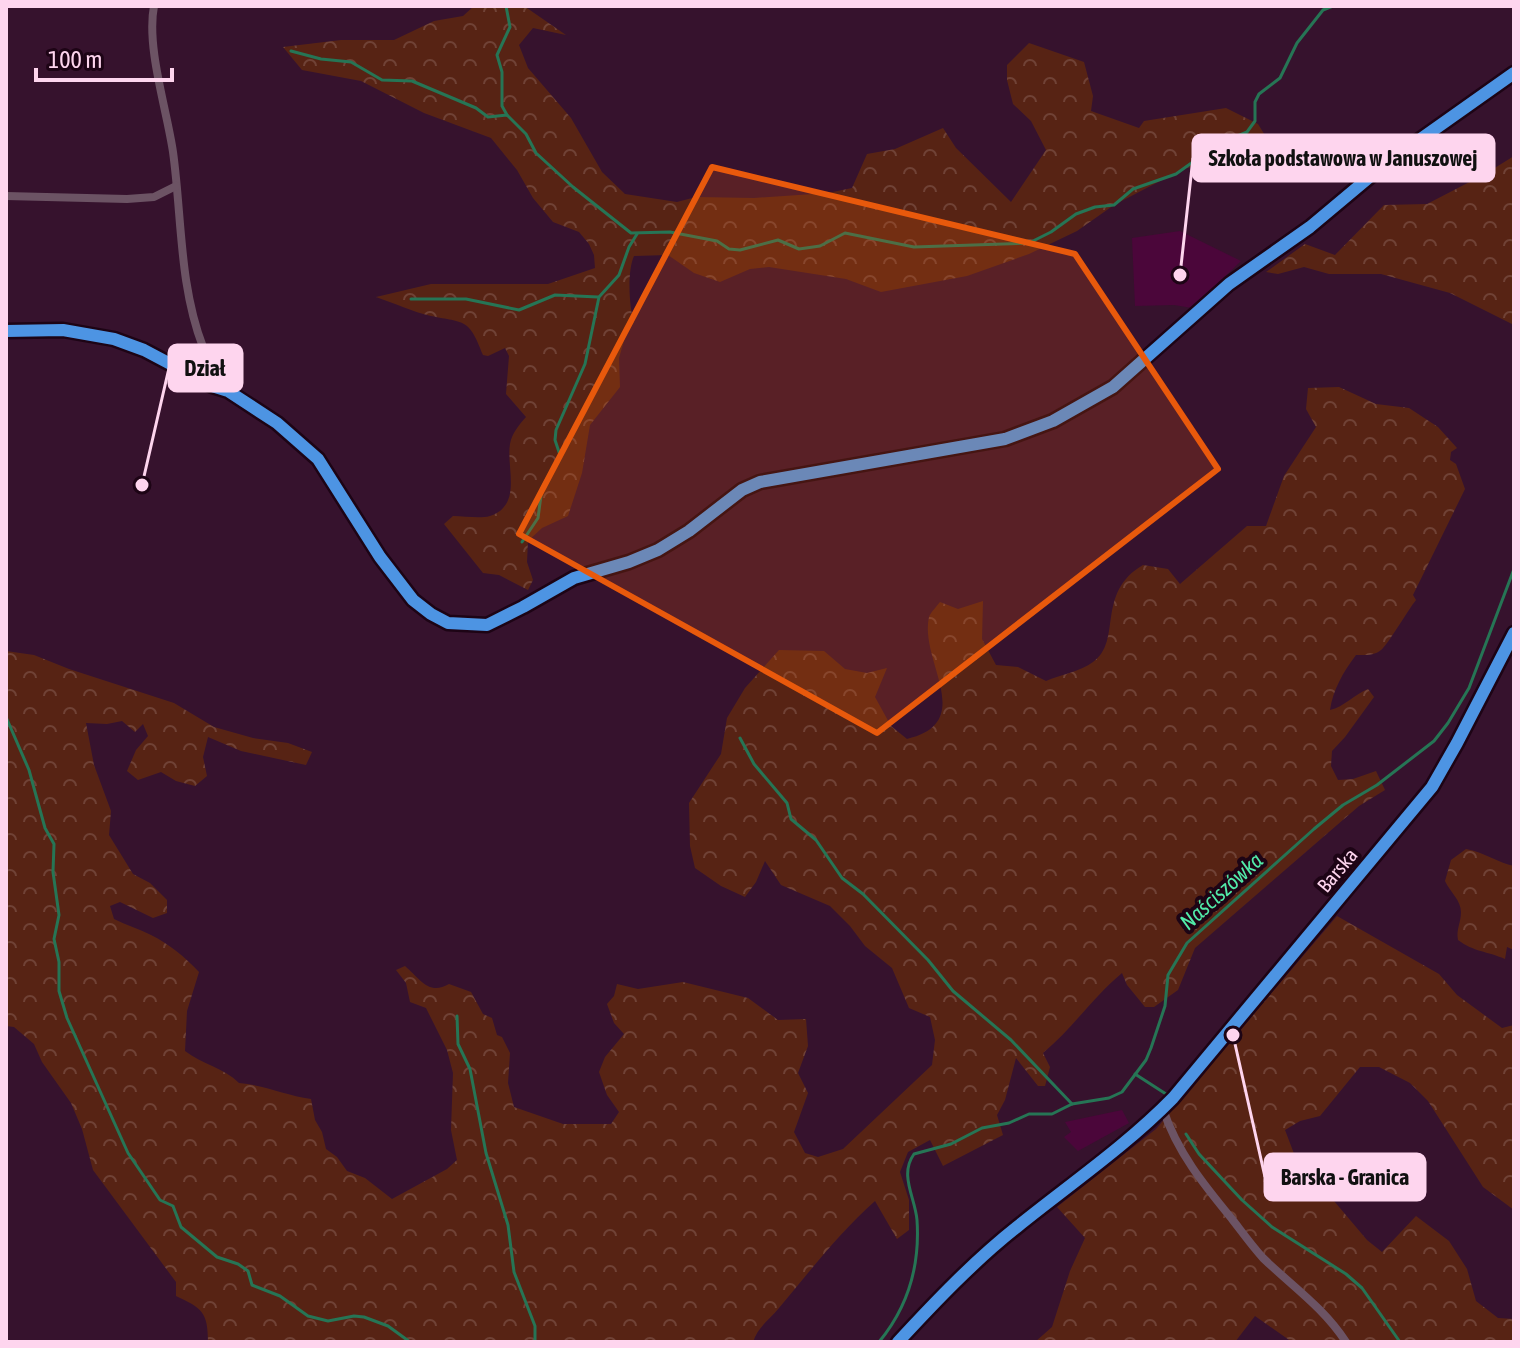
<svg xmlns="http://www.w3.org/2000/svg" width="1520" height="1348" font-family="'Asap Condensed',sans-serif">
  <defs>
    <pattern id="forest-crowns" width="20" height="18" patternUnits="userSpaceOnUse" patternTransform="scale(2)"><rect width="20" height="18" fill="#572314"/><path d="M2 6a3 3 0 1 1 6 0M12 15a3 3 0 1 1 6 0" fill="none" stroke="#704236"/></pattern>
  </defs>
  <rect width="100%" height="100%" fill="#36122d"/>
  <g fill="#4b063a">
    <polygon points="1180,231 1241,261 1192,308 1174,305 1135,306 1132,238"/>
    <polygon points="1122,1110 1129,1123 1078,1151 1064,1137 1071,1132 1065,1122"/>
  </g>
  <g fill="url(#forest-crowns)">
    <path d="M474 6H524L566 35 533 28 519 45 528 68 571 118 602 172 625 194 677 202 696 197 754 198 828 193 852 188 867 154 895 149 943 128 956 148 1011 202 1046 150 1031 121 1013 104 1007 80V65L1029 43 1084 62 1093 96 1091 111 1139 128 1144 121 1226 108 1258 124 1271 145 1240 158 1185 168 1114 205 1077 231 1029 254 967 276 881 292 846 279 769 267 750 269 720 282 694 273 668 255 634 256C627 271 629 307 634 322L626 334 619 358 620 387 590 425 582 473 568 516 542 528 528 541 527 562 533 580 528 590 499 575 483 573 444 524 453 516C464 516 480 519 490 516 523 505 506 468 510 444 512 433 519 425 526 417L506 394 509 356 505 348 488 356 483 355C469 318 465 323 431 316 413 312 394 303 376 297L431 284H548L595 268 594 255 589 244 579 232 553 222 533 198 517 170 491 138 424 113 361 81 302 70 283 47 341 40H394L434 21 463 16Z"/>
    <polygon points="1514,156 1514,325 1450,293 1381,274 1329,274 1304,267 1278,274 1266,272 1305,244 1335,255 1384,205 1427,204 1485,174"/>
    <path d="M1339 387 1376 404 1409 408 1438 427 1457 448 1451 452 1450 460 1456 464 1465 489 1413 595 1416 600C1408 610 1387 646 1381 650 1374 656 1364 655 1356 655 1343 672 1333 690 1330 710 1344 707 1355 694 1368 689L1374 697 1345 737 1332 751 1331 766 1338 780 1353 779 1376 771 1385 790 1359 806 1195 948 1178 990 1154 1007H1145L1127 985 1122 973C1093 997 1072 1029 1043 1053L1050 1067 1045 1086H1038L1016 1058 1005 1100 997 1115 1003 1135 943 1166 930 1140 908 1152 900 1172 909 1200V1230L897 1239 875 1201C839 1233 810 1271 779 1308 769 1320 758 1327 753 1342H208C208 1312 202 1308 176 1296V1282L93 1170 82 1129 71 1103 42 1062 34 1044 14 1027 6 1026V651L34 655 69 669 174 703 214 727 253 738 288 743 312 752 306 765 241 751 208 737 203 757 207 776 195 786 176 781 161 772 138 780 127 771 136 750 148 736 143 724 135 732 122 721 107 724 86 723 94 765 111 811 109 835 133 874 150 883 167 900V913L153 918 120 902 110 906 114 919C126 925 139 929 151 935 169 944 185 957 199 972L187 1011 185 1051C202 1064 224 1068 239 1083 264 1085 285 1095 311 1099L315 1120 322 1132 326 1149 337 1157 347 1171 365 1178 392 1199 447 1169 457 1160 451 1130 453 1073 447 1050 426 1008 410 1002 406 983 396 970 405 966C420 979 429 996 449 984L471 992 483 1014 492 1018 497 1035 502 1037 510 1053 508 1083 514 1107 563 1124H611L619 1112 607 1095 599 1072 605 1057 624 1034 614 1023 607 1004 614 996 617 984 638 989 683 982 748 998 778 1020 806 1019 808 1046 798 1073 808 1093 794 1132 805 1153 818 1157 843 1149 932 1065 935 1040 930 1017 909 1008 892 968 865 946 850 926 830 906 781 885 765 861 756 882 745 897 721 886 695 868 690 846 689 803 721 754 727 718 745 688 779 650 824 651 845 669 867 673 887 668 875 697 891 726 907 739C978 722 919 661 929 617 931 612 937 606 940 602L958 609 983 601 982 639 996 665 1018 667 1046 681C1060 675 1081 671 1093 662 1123 641 1095 593 1143 565L1168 569 1180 584 1247 526H1266L1284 476 1316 427 1306 409 1308 388Z"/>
    <path d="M1466 849C1484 852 1498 863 1514 866V950L1507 947 1505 959C1487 951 1474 952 1458 940 1456 929 1461 923 1461 912 1461 900 1450 892 1445 881L1451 860Z"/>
    <polygon points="1337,916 1439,974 1457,995 1502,1028 1514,1025 1514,1210 1483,1187 1428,1101 1410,1083 1379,1067 1360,1067 1320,1116 1300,1121 1285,1130 1301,1172 1334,1201 1367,1240 1382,1252 1416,1216 1449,1241 1467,1269 1476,1301 1498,1318 1514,1319 1514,1342 1292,1342 1255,1316 1235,1342 1035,1342 1052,1327 1070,1271 1085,1238 1057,1207 1156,1129"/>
  </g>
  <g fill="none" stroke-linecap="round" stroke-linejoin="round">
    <g stroke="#267555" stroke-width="3">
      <polyline points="506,6 510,27 497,55 502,72 502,106 507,115"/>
      <polyline points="291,51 321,59 351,62 382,80 412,81 476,108 488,117 507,115 526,134 536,153 573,187 631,233 670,232 717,241 729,249 740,250 778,240 799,249 820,246 845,233 914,247 1029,243 1051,232 1076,214 1095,207 1114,205 1133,189 1176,174 1218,144 1247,132 1255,121 1255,102 1259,94 1280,78 1297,43 1323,10 1333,6"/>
      <polyline points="411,299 466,299 519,310 555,295 598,297"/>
      <polyline points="522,542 538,518 542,488 560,455 555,440 556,430 585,364 599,297 619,275 629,247 637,234"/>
      <polyline points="6,717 29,770 45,828 54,844 53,872 59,915 54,939 59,962 59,991 67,1018 128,1153 160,1200 173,1206 181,1227 217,1257 238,1264 248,1271 252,1285 280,1296 308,1316 328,1321 354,1316 364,1317 388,1326 410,1342"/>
      <polyline points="740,738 754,764 787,803 791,819 816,840 842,878 863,894 928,960 953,991 1011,1040 1072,1104"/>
      <polyline points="457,1016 458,1044 470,1069 486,1153 508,1225 514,1272 535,1326 535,1342"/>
      <polyline points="1135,1074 1166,1094"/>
      <polyline points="1186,1134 1199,1154 1242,1200 1272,1227 1346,1274 1362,1288 1400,1342"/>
      <polyline points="435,1342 439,1342"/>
      <path d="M879 1342C908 1307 920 1265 917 1220 915 1197 899 1175 914 1154L951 1144 982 1128 1009 1123 1029 1114H1052L1072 1104 1109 1098 1122 1092 1146 1060 1151 1048 1165 1006 1168 975 1187 943 1314 829 1343 805 1377 785 1434 741 1448 723 1469 688 1514 569"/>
    </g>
    <g stroke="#6c5364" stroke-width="8">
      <path d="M154 6C146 47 167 110 173 152 182 217 179 285 203 347 209 362 220 376 228 390"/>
      <polyline points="6,196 127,199 154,197 176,186"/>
      <polyline points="6,331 63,330 114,339 144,350 212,386 228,391 277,423 318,459 380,557 413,600 431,614 448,623 487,625 523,607 574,578 629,562 658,550 689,531 742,490 760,482 1005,439 1053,421 1113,387 1229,284 1310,227 1384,165 1514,73"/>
      <path d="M1163 1109C1177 1152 1204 1185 1232 1219 1242 1232 1252 1246 1263 1258 1293 1287 1323 1307 1346 1342"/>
    </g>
    <path stroke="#6c5364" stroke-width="10" d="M898 1342C935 1302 974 1261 1017 1227 1069 1185 1126 1146 1173 1098L1432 787 1457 743 1514 633"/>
    <defs>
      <g id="cycleway">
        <polyline points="6,331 63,330 114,339 144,350 212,386 228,391 277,423 318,459 380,557 413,600 431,614 448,623 487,625 523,607 574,578 629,562 658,550 689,531 742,490 760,482 1005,439 1053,421 1113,387 1229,284 1310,227 1384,165 1514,73"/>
        <path d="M898 1342C935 1302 974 1261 1017 1227 1069 1185 1126 1146 1173 1098L1432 787 1457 743 1514 633"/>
      </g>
    </defs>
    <use href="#cycleway" stroke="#1d0415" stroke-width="17"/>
    <use href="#cycleway" stroke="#4d94e3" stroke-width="12"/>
  </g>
  <path fill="#e8590c" fill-opacity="0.2" stroke="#e8590c" stroke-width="6" stroke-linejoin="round" d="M712 167 1075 254 1218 469 877 733 519 534Z"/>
  <g text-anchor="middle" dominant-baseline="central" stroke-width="8" stroke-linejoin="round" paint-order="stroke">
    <g font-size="20" fill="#fed5ee" stroke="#1d0415">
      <text transform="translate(1337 870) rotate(-50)">Barska</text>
    </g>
    <g font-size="22" font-style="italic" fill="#52eba9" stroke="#1d0415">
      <text transform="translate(1221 891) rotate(-42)">Naściszówka</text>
    </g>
  </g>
  <path fill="none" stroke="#fed5ee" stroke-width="3" d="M1180 275L1193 158M142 485L169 368M1233 1035L1265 1177"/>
  <g fill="#fed5ee" stroke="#1d0415" stroke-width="3">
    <circle cx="1180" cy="275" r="8"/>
    <circle cx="142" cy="485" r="8"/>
    <circle cx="1233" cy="1035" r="8"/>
  </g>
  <g fill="#fed5ee" stroke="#fed5ee" stroke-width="3">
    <rect x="1193" y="135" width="301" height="46" rx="8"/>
    <rect x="169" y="345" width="73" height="46" rx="8"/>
    <rect x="1265" y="1154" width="160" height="46" rx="8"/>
  </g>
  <g font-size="22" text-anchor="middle" font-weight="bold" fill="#111">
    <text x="1343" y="166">Szkoła podstawowa w Januszowej</text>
    <text x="205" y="376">Dział</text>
    <text x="1345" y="1185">Barska - Granica</text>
  </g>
  <rect width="1520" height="1348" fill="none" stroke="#fed5ee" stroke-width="16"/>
  <path d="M36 68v12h136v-12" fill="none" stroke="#fed5ee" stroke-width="4"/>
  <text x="48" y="68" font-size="24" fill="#fed5ee" stroke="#1d0415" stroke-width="6" paint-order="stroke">100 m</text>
</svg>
